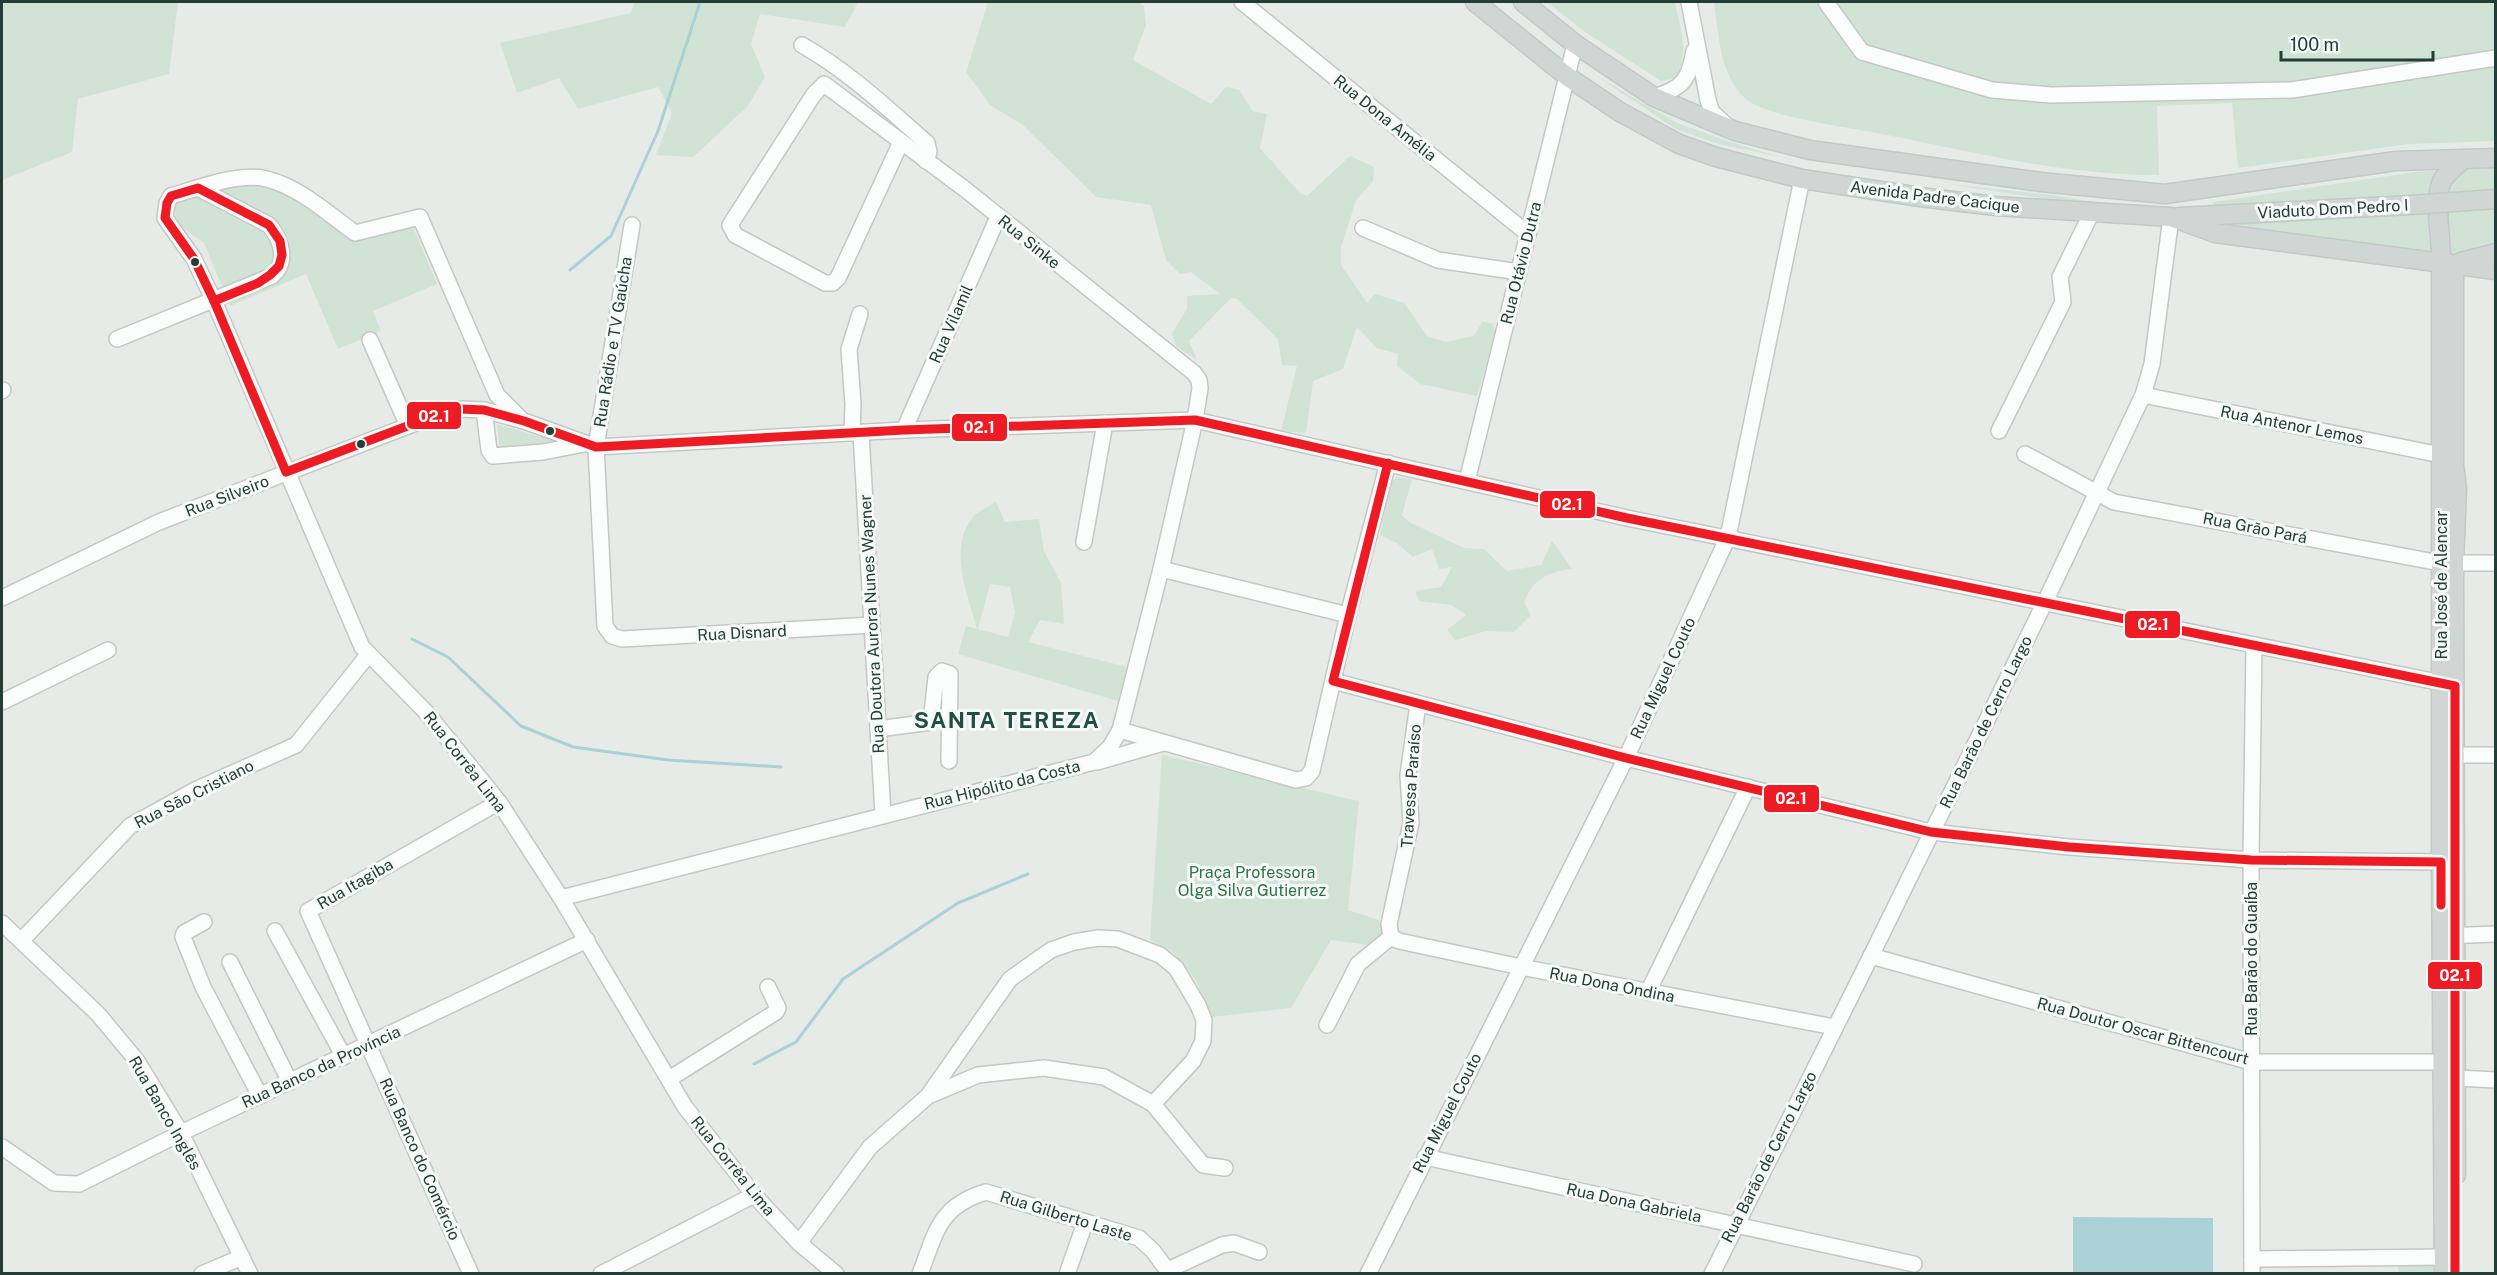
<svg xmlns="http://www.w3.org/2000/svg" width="2497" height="1275" font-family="'Public Sans',sans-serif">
  <rect width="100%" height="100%" fill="#e6ebe8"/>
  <g fill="#d1e3d5" fill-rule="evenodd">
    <polygon points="2,2 178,2 169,74 78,99 72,152 2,180"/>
    <polygon points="634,2 858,2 845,27 760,14 751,44 765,77 748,106 693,157 656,155 672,113 658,87 578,109 559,78 517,93 500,43 631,13"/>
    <polygon points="988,2 1138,2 1144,6 1146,25 1133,60 1211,104 1226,87 1239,90 1253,111 1267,114 1260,148 1300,193 1307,196 1350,156 1374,167 1373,181 1356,200 1341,248 1341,265 1367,303 1375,294 1404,303 1427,336 1445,342 1474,336 1482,322 1492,323 1496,331 1477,396 1420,384 1397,366 1398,354 1377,348 1357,327 1343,369 1313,381 1306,433 1281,431 1297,366 1282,365 1278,339 1237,299 1231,298 1189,341 1197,360 1176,346 1172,333 1187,309 1187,296 1220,294 1191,272 1180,274 1166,260 1151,205 1096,197 1023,125 990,105 966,72"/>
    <path d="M1547 2H1675C1679 25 1691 57 1675 78L1661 81 1585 32Z"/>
    <path d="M1714 2H2495V141L2409 144 2238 168 2232 103 2157 106 2159 175C2063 176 1966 150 1872 132 1844 127 1765 116 1746 99 1719 75 1719 34 1714 2Z"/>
    <polygon points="1590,72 1675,122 1721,139 1780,157 1719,144 1676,129"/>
    <polygon points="2495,168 2495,247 2441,256 2215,226 2213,202 2416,172"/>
    <polygon points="233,184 265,185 290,195 353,240 412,225 437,284 373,311 381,331 338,349 306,274 230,306 204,243 179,225 176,220 175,207 180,200"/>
    <polygon points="1947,184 2053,195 2111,205 2053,200"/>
    <polygon points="497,424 567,445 500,455"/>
    <path d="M1396 477 1412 479 1402 515 1409 522 1464 548 1484 549 1507 571 1541 565 1552 541 1572 569C1548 572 1532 579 1524 603L1531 615 1514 632 1486 631 1455 640 1447 630 1466 615 1451 605 1419 601 1415 591 1441 587 1452 567 1439 569 1432 549 1413 557 1397 543 1380 535 1390 485Z"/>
    <path d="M996 502 1005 522 1039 519 1044 551 1061 583 1064 624 1040 620 1028 642 1127 667 1118 701 958 654 966 626 977 629C968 595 947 548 973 517 979 511 989 506 996 502ZM990 584 1010 587 1015 612 1008 637 978 629Z"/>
    <polygon points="1162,755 1359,801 1348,910 1379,920 1385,939 1376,946 1331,940 1291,1008 1211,1017 1196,980 1172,951 1150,940"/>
    <polygon points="2398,1264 2433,1264 2433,1273 2399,1273"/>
  </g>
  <polygon fill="#aad2d6" points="2073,1217 2213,1218 2213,1273 2073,1273"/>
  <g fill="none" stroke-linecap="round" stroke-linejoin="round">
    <g stroke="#aad2d6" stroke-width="3">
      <polyline points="570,270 611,236 658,131 700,2"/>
      <polyline points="412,639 448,657 521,726 573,747 668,760 781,767"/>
      <polyline points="754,1064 796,1042 843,979 958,903 1028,874"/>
    </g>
    <defs>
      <g id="minor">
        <polyline points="1242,2 1528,234"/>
        <polyline points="1689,2 1708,100 1712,112 1726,125"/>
        <polyline points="1826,2 1862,52 1992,90 2051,95 2292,90 2496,58"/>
        <path d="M802 45C848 71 887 108 927 143L929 152 926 161"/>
        <path d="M1654 97C1683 88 1689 80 1694 51"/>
        <polyline points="632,225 596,447 605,626 612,636 622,639 872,625"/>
        <polyline points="1363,228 1438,260 1519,272"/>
        <path d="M117 339 272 276C289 262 281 239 269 225L198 188"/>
        <polyline points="370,340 408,426"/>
        <polyline points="2,391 3,390"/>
        <polyline points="2143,395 2441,455"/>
        <polyline points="484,410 489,450 493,456 543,452 584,444"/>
        <path d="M521 419 497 395 420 217 355 233C327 213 301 188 267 179 239 172 198 188 171 196L167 203 165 218 194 259 214 301 362 647 426 712 499 802 561 898 685 1107 754 1195 799 1243 836 1274"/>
        <polyline points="904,430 998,217"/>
        <polyline points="1999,431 2063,302 2060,277 2091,214"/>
        <polyline points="852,433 853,404 849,349 860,314"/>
        <polyline points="861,433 883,815"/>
        <polyline points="2025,454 2114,502 2440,563 2496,563"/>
        <polyline points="1467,481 1575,44"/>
        <polyline points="1084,542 1105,423"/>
        <polyline points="1161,569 1348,615"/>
        <polyline points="2,598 159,522 439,414 461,409 484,410 524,421 596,447 904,430 1195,420 1627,518 2452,685"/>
        <polyline points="1333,681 1626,758 1931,832 2069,847 2251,860 2441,862"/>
        <polyline points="2,702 108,650"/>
        <polyline points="878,729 931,722 936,677 942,671 950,674 949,761"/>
        <polyline points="1120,730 1296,780 1306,778 1312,771 1348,615 1388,463"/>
        <polyline points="2455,755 2496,755"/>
        <polyline points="1097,762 1163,743"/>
        <polyline points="561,898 1094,762 1110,747 1120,730 1161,569 1195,420 1200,388 1199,380 1194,373 966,190 824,84 814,94 730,225 735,235 825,283 833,283 838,278 901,142"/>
        <polyline points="204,922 184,933 183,937 203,987 260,1096"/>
        <polyline points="2,923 98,1014 137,1061 181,1133 250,1274"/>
        <polyline points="275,931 344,1057"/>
        <polyline points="2444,936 2496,934"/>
        <polyline points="1391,937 1399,941 1521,967 1834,1027"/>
        <polyline points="1391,937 1389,924 1411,823 1408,775 1418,704"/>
        <polyline points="22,940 130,826 197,789 296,745 368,655"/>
        <polyline points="1871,956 2251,1062 2454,1062"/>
        <polyline points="230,962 290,1082"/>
        <polyline points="1648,992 1748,787"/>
        <polyline points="1327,1025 1358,964 1391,937"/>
        <polyline points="2456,1078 2496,1080"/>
        <polyline points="669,1079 776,1012 778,1008 768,987"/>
        <polyline points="930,1093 1010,979 1051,950 1074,942 1098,938 1118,939 1160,955 1176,968 1198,1005 1204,1020 1203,1041 1193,1061 1153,1104"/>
        <polyline points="2,1147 54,1183 79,1184 181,1133 587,940"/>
        <polyline points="1425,1157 1914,1264"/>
        <polyline points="799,1243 870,1147 928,1096 978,1075 1044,1068 1104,1077 1153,1104 1203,1165 1225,1168"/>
        <polyline points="2252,1259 2444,1257"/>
        <polyline points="1168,1270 1222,1245 1234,1243 1259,1252"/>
        <polyline points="202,1274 242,1257"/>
        <polyline points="471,1274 308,911 499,802"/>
        <polyline points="601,1274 754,1195"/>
        <path d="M920 1274C936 1232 939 1206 986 1192L1139 1238 1153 1251 1170 1274"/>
        <polyline points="1067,1274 1085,1223"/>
        <polyline points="1368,1274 1626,758 1728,537 1802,179"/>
        <polyline points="1712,1274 1871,956 2045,602 2143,395 2152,364 2171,217"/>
        <polyline points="2252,1274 2251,860 2254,645"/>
      </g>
      <g id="major">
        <polyline points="1475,2 1568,77 1620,112 1679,144 1716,157 1802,179 1920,197 1995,206 2171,217 2215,233 2496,270"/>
        <polyline points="1523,2 1575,44 1654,97 1735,131 1810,150 2041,182 2165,194 2396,161 2496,158"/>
        <polyline points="2179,217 2411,205"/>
        <polyline points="2461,262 2496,253"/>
        <polyline points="2454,265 2454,465 2457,489 2454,563 2456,1175"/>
        <path d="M2444 1274 2441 862V256C2441 235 2433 196 2443 179 2449 171 2457 165 2464 159"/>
      </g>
    </defs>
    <use href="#minor" stroke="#c3c8c5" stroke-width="18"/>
    <use href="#major" stroke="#c2cac7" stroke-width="21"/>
    <use href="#minor" stroke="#fbfcfc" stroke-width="15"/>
    <use href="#major" stroke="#cfd6d4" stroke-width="18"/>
    <defs>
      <polyline id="major-bridge" points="2411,205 2496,199"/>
    </defs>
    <use href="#major-bridge" stroke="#c2cac7" stroke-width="21" stroke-linecap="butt"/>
    <use href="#major-bridge" stroke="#cfd6d4" stroke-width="18"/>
    <defs>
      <g id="bus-1">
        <polygon points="198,188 269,225 280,241 282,255 279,266 270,275 258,283 214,301 194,259 165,218 167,203 171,196"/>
        <polyline points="214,301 286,472 439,414 461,409 484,410 524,421 596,447 904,430 1195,420 1627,518 2455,686 2455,1274"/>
        <polyline points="1388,463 1333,681 1626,758 1931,832 2069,847 2251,860 2441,862 2441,905"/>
      </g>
    </defs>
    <use href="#bus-1" stroke="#f5f9f7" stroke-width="14"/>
    <use href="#bus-1" stroke="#ed1c24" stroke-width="9"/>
  </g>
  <g fill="#243d36" stroke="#f5f9f7" stroke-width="2">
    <circle cx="195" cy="262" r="5"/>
    <circle cx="550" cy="431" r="5"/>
    <circle cx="361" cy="444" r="5"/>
  </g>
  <g text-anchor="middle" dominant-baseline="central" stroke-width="6" stroke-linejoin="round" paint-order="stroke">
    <g font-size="16" fill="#243d36" stroke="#f5f9f7">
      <text transform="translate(1385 118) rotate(39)">Rua Dona Amélia</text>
      <text transform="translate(1935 197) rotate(7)">Avenida Padre Cacique</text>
      <text transform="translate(2333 209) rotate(-3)">Viaduto Dom Pedro I</text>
      <text transform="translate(1029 242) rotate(39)">Rua Sinke</text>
      <text transform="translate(1521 263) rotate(-76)">Rua Otávio Dutra</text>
      <text transform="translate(951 324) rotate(-66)">Rua Vilamil</text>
      <text transform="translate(613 342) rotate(-81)">Rua Rádio e TV Gaúcha</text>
      <text transform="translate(2292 425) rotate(11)">Rua Antenor Lemos</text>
      <text transform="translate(227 496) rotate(-21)">Rua Silveiro</text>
      <text transform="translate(2255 528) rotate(11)">Rua Grão Pará</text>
      <text transform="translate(2441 585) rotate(-90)">Rua José de Alencar</text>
      <text transform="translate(872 624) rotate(-93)">Rua Doutora Aurora Nunes Wagner</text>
      <text transform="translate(742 633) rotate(-3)">Rua Disnard</text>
      <text transform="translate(1663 678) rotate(-65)">Rua Miguel Couto</text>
      <text transform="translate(1986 722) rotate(-64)">Rua Barão de Cerro Largo</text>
      <text transform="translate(465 762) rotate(52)">Rua Corrêa Lima</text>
      <text transform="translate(1002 785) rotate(-14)">Rua Hipólito da Costa</text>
      <text transform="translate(1411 786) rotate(-86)">Travessa Paraíso</text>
      <text transform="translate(194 794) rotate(-27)">Rua São Cristiano</text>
      <text transform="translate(355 884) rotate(-30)">Rua Itagiba</text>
      <text transform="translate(2251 959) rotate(-90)">Rua Barão do Guaíba</text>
      <text transform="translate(1612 985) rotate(11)">Rua Dona Ondina</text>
      <text transform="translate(2143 1031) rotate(15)">Rua Doutor Oscar Bittencourt</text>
      <text transform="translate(321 1067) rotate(-25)">Rua Banco da Província</text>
      <text transform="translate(165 1113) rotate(60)">Rua Banco Inglês</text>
      <text transform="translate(1447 1113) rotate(-63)">Rua Miguel Couto</text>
      <text transform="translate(1769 1157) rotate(-63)">Rua Barão de Cerro Largo</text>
      <text transform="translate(420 1159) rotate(66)">Rua Banco do Comércio</text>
      <text transform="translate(733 1166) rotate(51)">Rua Corrêa Lima</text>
      <text transform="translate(1634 1203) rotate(12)">Rua Dona Gabriela</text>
      <text transform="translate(1066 1216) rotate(17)">Rua Gilberto Laste</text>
    </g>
    <g font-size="16" fill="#317247" stroke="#f5f9f7">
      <text x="1252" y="872">Praça Professora<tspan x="1252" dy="18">Olga Silva Gutierrez</tspan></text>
    </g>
    <g font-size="22" font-weight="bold" letter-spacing="1.5" fill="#214e42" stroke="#f5f9f7">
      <text x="1007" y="720">SANTA TEREZA</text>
    </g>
  </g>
  <g stroke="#f5f9f7" stroke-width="2">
    <rect x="406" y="401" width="56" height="29" rx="6" fill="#ed1c24"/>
    <rect x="951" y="413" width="57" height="29" rx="6" fill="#ed1c24"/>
    <rect x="1539" y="490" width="57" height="29" rx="6" fill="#ed1c24"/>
    <rect x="2124" y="610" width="57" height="29" rx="6" fill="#ed1c24"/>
    <rect x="1763" y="784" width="57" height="29" rx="6" fill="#ed1c24"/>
    <rect x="2427" y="961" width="56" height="29" rx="6" fill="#ed1c24"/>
  </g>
  <g font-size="16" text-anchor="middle" font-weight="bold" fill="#fff">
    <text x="434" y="422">02.1</text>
    <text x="979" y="433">02.1</text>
    <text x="1567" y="510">02.1</text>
    <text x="2153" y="630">02.1</text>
    <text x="1791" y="804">02.1</text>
    <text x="2455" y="981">02.1</text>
  </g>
  <rect width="2497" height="1275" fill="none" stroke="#243d36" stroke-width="6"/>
  <path d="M2281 51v9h152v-9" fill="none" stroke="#243d36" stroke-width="3"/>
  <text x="2290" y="51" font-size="18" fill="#243d36" stroke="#f5f9f7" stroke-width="4.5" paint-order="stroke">100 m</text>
</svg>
